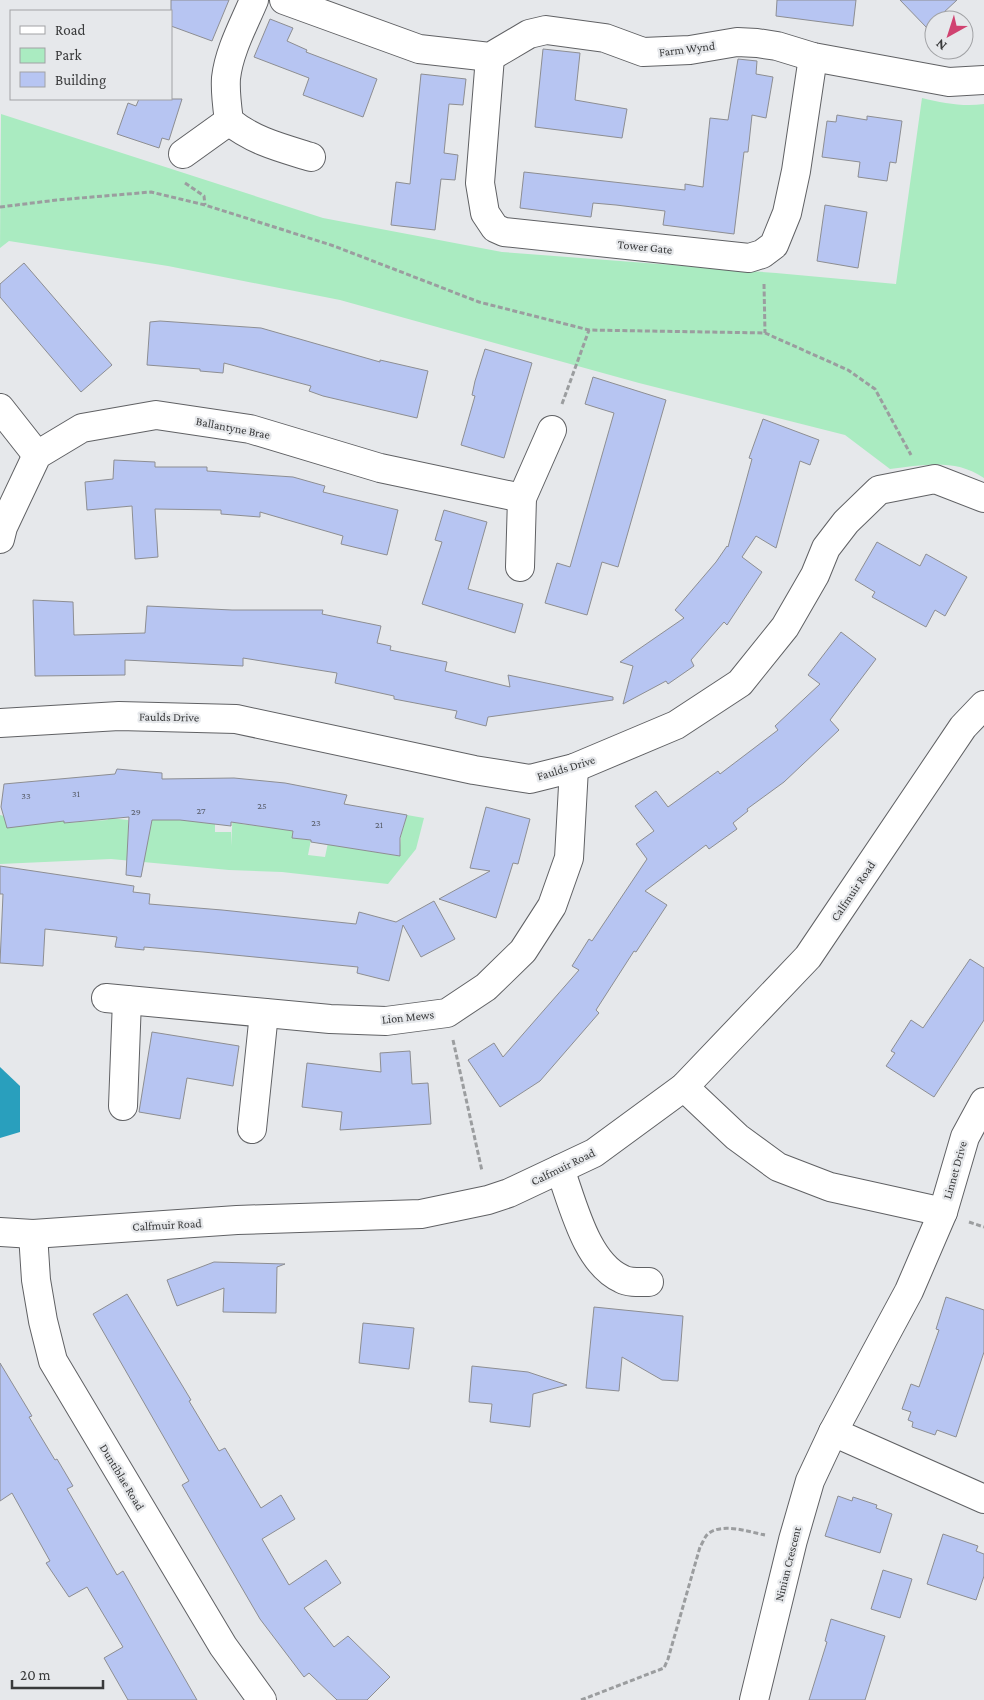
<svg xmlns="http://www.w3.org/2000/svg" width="984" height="1700" font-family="'Crimson Pro',serif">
  <rect width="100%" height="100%" fill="#e6e8eb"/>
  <g fill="#aaebc1">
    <path d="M922 98C943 103 963 107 984 104V478C955 458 923 465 890 469L845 435 639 383 340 300 168 266 9 241 0 248 1 114 323 218 502 252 776 273 896 284Z"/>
    <polygon points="63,807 65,823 107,820 110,818 128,820 128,838 148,839 152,820 173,819 215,824 215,832 231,832 231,846 233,811 241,811 242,824 282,829 295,816 292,838 311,840 308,855 325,857 329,838 350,848 399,856 401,836 407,815 424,818 416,849 388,884 282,872 229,870 111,859 0,864 0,815 4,816"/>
  </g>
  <polygon fill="#299fbd" points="0,1067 20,1086 20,1132 0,1138"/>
  <g fill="#b7c5f2" stroke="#8d8e92">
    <polygon points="171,0 229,0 212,41 171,26"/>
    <polygon points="777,0 856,0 853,26 776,16"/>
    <polygon points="900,0 957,0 927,28"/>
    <polygon points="270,19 293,28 287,41 307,50 306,52 377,79 363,117 303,95 309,78 254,57"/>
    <polygon points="543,49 580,53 575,100 627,109 622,138 535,127"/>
    <polygon points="738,59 757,61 756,74 773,77 766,118 752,115 748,152 744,152 734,234 663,225 665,211 616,205 593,203 591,217 520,208 524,172 685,190 685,184 703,187 710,118 728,120"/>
    <polygon points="421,74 466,79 463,105 449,104 444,153 458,155 455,180 441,179 435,230 391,225 396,182 410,184"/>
    <polygon points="139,99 182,99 169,140 162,138 159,148 117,134 128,103 136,106"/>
    <polygon points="837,115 867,120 867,116 902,121 896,163 890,162 887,181 858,177 860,162 822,157 827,121 836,122"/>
    <polygon points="825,205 867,212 858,268 817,261"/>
    <polygon points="24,263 112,365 81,392 0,297 0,284"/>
    <polygon points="160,321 261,328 380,362 380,360 428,371 417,418 323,396 309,391 311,386 224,363 223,373 200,371 200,369 147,365 150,322"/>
    <polygon points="485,349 532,363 504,458 461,445 475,396 472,395 475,381"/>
    <polygon points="593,377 666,400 618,567 602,562 587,615 545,603 557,563 570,567 614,413 585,404"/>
    <polygon points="763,419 819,440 810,465 800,461 776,548 756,536 742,557 762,572 727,625 724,622 691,660 694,666 668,684 666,681 623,704 633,666 620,662 684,618 675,610 716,562 727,546 728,547 752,459 749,458"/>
    <polygon points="114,460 155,462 155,467 207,467 207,471 293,477 325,486 323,492 398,510 387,555 341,544 343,536 260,512 260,517 221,514 221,510 155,509 158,557 135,559 132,506 87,510 85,482 113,479"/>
    <polygon points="444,510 487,522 468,589 523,604 515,633 422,604 442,542 435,540"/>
    <polygon points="877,542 920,566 926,554 967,577 945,616 935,610 926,627 872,597 875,592 855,580"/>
    <polygon points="33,600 73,602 74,635 145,633 147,606 232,610 323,610 322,614 381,626 377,643 391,646 390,650 447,662 445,671 510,687 508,675 613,697 613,700 488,717 486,726 455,718 457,711 394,699 394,696 335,683 337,673 243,658 243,666 125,660 125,675 35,676"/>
    <polygon points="841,632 876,659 830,720 839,730 784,782 747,809 748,811 733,823 737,829 709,849 706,845 645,891 667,905 636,952 634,951 596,1010 599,1013 540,1081 500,1107 468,1060 494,1043 503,1057 579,970 572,966 589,939 592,941 647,859 636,844 654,831 635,806 656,791 668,807 718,771 720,774 778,730 775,726 820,684 808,675"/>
    <polygon points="117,769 162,773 162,779 234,778 285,783 347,795 344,804 407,815 400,838 400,856 311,842 311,840 292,838 293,831 231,822 231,826 180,820 152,820 141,877 126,875 129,817 64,823 64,821 7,828 1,807 4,784 115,774"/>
    <polygon points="486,807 530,819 518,864 513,863 496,918 439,899 490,871 470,868"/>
    <polygon points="0,866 134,886 133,892 150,894 149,904 222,910 356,924 359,912 396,922 434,901 455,939 421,957 403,925 389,981 357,973 358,967 203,952 144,947 144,950 115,947 117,937 45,929 43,966 0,963 3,894 0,894"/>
    <polygon points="970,959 984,968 984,1020 934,1097 886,1066 895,1053 891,1051 911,1020 923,1028"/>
    <polygon points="152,1032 239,1046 233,1086 187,1078 180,1119 139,1112"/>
    <polygon points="410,1051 412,1084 428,1083 431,1124 340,1130 342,1112 302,1107 307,1063 381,1072 380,1053"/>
    <polygon points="214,1262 285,1264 277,1267 276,1313 223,1312 224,1288 177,1306 167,1280"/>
    <polygon points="127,1294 191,1400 189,1401 219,1451 225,1448 261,1508 281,1495 295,1519 262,1539 289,1585 326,1560 341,1583 304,1608 334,1647 348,1636 390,1677 367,1700 337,1700 309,1673 304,1677 260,1619 182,1485 189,1481 93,1314"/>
    <polygon points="946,1297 984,1310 984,1352 956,1437 937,1430 935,1435 912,1427 913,1422 908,1420 911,1412 902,1409 911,1384 919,1387 939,1330 936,1329"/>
    <polygon points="594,1307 683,1316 678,1381 662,1380 622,1357 619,1391 586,1388"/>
    <polygon points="363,1323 414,1328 409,1369 359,1363"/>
    <polygon points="0,1363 32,1416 29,1417 55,1460 57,1459 73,1486 67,1489 102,1549 117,1575 123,1571 197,1700 128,1700 104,1658 123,1647 87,1587 69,1597 46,1563 50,1561 12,1493 0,1501"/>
    <polygon points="472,1366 528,1372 567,1385 533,1394 530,1427 490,1422 492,1404 469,1402"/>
    <polygon points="838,1496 852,1501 853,1497 877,1505 876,1508 892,1514 880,1553 825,1536"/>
    <polygon points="943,1534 978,1546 976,1551 984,1554 984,1576 976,1600 927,1584"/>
    <polygon points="883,1570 912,1579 900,1618 871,1609"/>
    <polygon points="831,1619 885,1636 865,1700 809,1700 827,1642 825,1641"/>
  </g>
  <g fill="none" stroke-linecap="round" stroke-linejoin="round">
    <defs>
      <g id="minor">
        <path d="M254 0C244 24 229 51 226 78 225 92 227 106 229 121 253 141 282 148 311 157"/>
        <polyline points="284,0 419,49 490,57 529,34 546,30 605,38 643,52 690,50 737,42 757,43 777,46 813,57 949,82 984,80"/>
        <polyline points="490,57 480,183 485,213 495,228 504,232 749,258 762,254 774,245 787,213 796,171 813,57"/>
        <polyline points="183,154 229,121"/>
        <polyline points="0,408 37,455"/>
        <polyline points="0,539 3,527 37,455 82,428 156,415 250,429 380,468 522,498"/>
        <polyline points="520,567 522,498 552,430"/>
        <polyline points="0,723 119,716 236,719 474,770 530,779 574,768 676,725 740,683 785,627 815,575 826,548 846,522 879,490 935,479 984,498"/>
        <polyline points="106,998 330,1019 386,1021 447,1013 486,987 523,951 552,906 569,858 574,768"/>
        <polyline points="684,1087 737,1137 778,1167 830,1187 943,1212"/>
        <polyline points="123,1106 127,1000"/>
        <polyline points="252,1129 264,1013"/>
        <path d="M560 1169C573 1204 586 1263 622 1279 629 1283 641 1282 649 1282"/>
        <polyline points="0,1232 33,1234 237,1220 421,1214 488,1200 509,1193 594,1153 684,1087 808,957 963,727 984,705"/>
        <polyline points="33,1234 36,1280 43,1321 53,1361 223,1646 262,1700"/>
        <polyline points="833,1432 984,1499"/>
        <polyline points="754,1700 793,1540 810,1481 833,1432 909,1291 943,1212 965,1137 984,1102"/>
      </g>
    </defs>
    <use href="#minor" stroke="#606164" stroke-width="30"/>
    <g stroke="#9b9d9f" stroke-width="3" stroke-dasharray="5 2.5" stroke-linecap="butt">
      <polyline points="185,183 204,196 205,205"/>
      <polyline points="0,207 57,200 151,192 205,205 334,246 479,302 589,330 765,333 848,370 875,389 911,455"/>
      <polyline points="764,284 765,333"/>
      <polyline points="562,404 589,330"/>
      <polyline points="453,1040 482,1171"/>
      <polyline points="969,1222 984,1227"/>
      <path d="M581 1700 664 1668 668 1659 700 1547C702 1544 704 1539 706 1536 719 1521 749 1532 765 1535"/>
    </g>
    <use href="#minor" stroke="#fff" stroke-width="28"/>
  </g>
  <g text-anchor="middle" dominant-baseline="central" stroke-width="4.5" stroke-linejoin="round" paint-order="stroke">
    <g font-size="10" fill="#585d69">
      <text x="76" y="793">31</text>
      <text x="26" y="795">33</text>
      <text x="262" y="805">25</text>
      <text x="201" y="810">27</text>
      <text x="136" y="811">29</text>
      <text x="316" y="822">23</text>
      <text x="379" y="824">21</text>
    </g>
    <g font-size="12" fill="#393a3b" stroke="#e6e8eb">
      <text transform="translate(687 49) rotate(-7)">Farm Wynd</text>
      <text transform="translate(645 247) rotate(6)">Tower Gate</text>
      <text transform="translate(233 428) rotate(11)">Ballantyne Brae</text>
      <text transform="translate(169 717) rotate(1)">Faulds Drive</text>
      <text transform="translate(566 768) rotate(-17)">Faulds Drive</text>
      <text transform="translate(853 891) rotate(-56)">Calfmuir Road</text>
      <text transform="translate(408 1017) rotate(-6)">Lion Mews</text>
      <text transform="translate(563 1167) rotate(-26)">Calfmuir Road</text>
      <text transform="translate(955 1170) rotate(-74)">Linnet Drive</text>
      <text transform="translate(167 1225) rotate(-3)">Calfmuir Road</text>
      <text transform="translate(122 1477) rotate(59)">Duntiblae Road</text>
      <text transform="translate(788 1564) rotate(-76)">Ninian Crescent</text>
    </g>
  </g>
  <rect x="10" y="10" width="162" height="90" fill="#e6e8eb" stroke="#a1a2a5"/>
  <rect x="20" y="26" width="25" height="8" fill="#ffffff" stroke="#a1a2a5"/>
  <text x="55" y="35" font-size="15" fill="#393a3b">Road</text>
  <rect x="20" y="48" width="25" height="15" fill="#aaebc1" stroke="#a1a2a5"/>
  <text x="55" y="60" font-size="15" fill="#393a3b">Park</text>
  <rect x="20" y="72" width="25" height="15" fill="#b7c5f2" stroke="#a1a2a5"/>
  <text x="55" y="85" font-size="15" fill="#393a3b">Building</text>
  <g transform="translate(949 35) rotate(219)"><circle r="24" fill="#e6e8eb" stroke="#a1a2a5"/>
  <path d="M0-4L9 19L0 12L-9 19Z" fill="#d04270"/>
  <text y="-8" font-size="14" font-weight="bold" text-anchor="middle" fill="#393a3b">N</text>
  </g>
  <path d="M12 1680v8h91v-8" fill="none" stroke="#393a3b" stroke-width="2.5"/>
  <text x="20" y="1680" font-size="15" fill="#393a3b" stroke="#e6e8eb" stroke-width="4" paint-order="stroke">20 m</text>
</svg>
